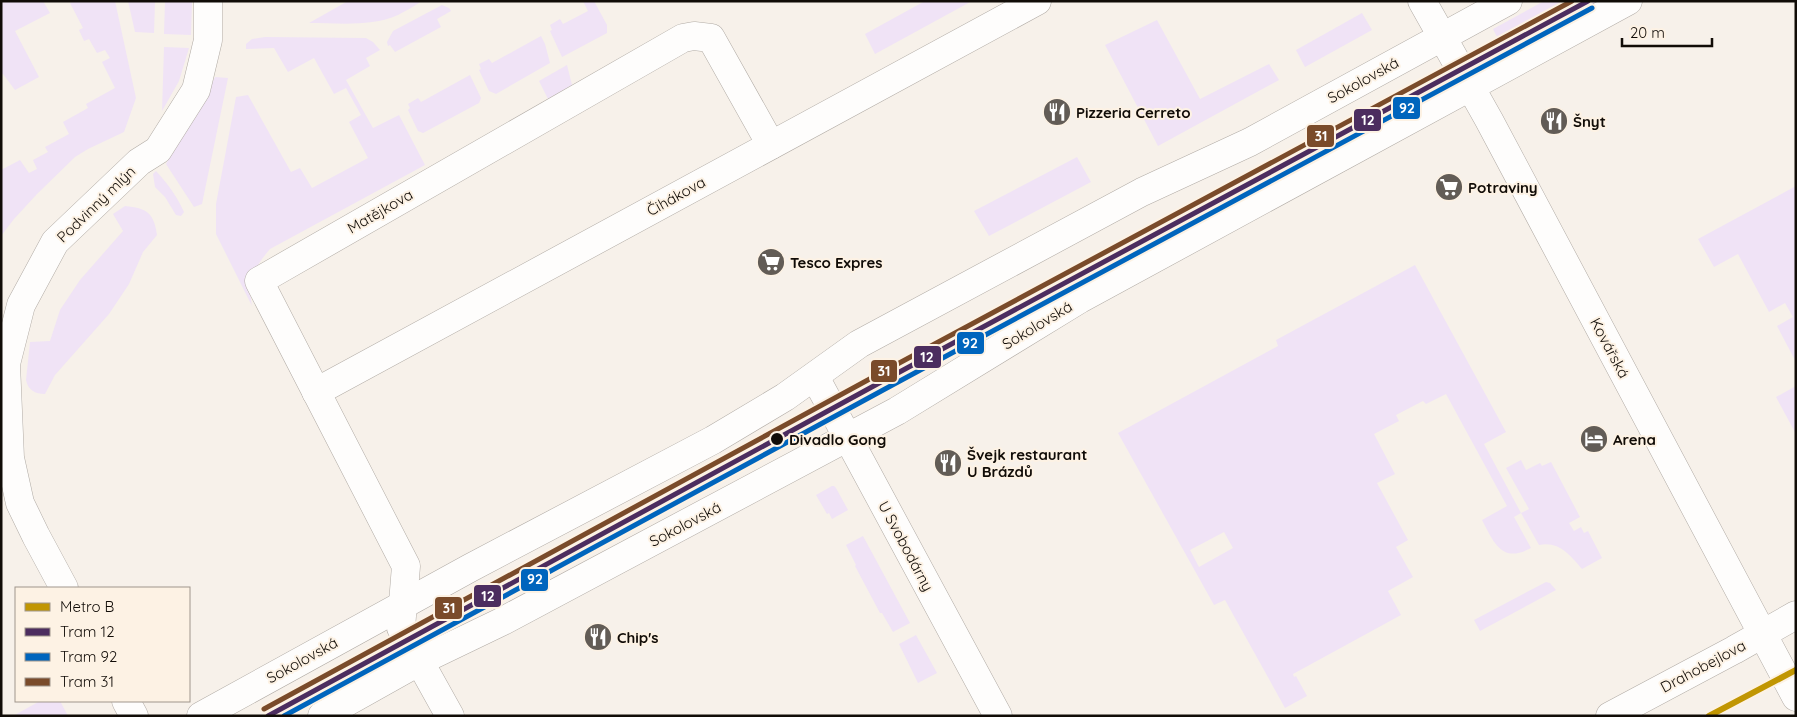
<svg xmlns="http://www.w3.org/2000/svg" width="1797" height="717" font-family="Quicksand,sans-serif">
  <rect width="100%" height="100%" fill="#f7f1ea"/>
  <g fill="#f0e3f6" fill-rule="evenodd">
    <polygon points="1,1 43,1 50,13 15,31 39,77 15,90 3,74 1,74"/>
    <polygon points="73,1 115,1 136,98 124,132 88,149 75,157 37,194 14,219 1,236 1,170 20,160 29,173 37,169 33,160 48,152 45,147 69,134 63,122 88,108 86,104 115,88 102,62 110,58 105,50 97,53 89,39 84,41 79,30 83,28 70,3"/>
    <polygon points="128,1 155,1 154,33 135,32"/>
    <polygon points="165,1 192,1 191,35 164,34"/>
    <path d="M348 1H422C414 6 406 11 398 15 371 27 338 23 309 23Z"/>
    <polygon points="583,1 594,1 607,25 607,33 562,57 550,31 552,30 550,25 560,19 563,24 588,11"/>
    <polygon points="925,1 972,1 875,54 865,34"/>
    <polygon points="1544,1 1604,1 1506,55 1493,29"/>
    <polygon points="442,5 449,8 451,11 437,19 441,27 395,52 390,45 388,46 387,42 393,31"/>
    <polygon points="1362,13 1372,30 1305,67 1296,50"/>
    <polygon points="1157,20 1200,99 1269,64 1279,80 1158,146 1105,45"/>
    <polygon points="541,36 545,44 550,63 496,94 489,91 479,70 481,69 479,64 489,59 492,63"/>
    <path d="M265 37 366 38 373 42 380 50 366 58 370 66 346 80 373 128 399 115 425 165 270 249C254 268 247 280 252 306L216 234V204L236 97 248 95 291 172 300 168 312 188 368 158 349 122 361 115 346 88 334 94 314 58 288 72 274 48 246 49V44L252 39Z"/>
    <polygon points="164,47 189,48 179,81 162,111"/>
    <polygon points="567,65 572,85 548,99 539,81"/>
    <polygon points="470,75 481,98 479,103 423,133 418,131 408,110 410,108 408,104 418,98 421,102"/>
    <polygon points="215,77 228,78 202,204 194,207 166,164 176,145 197,115"/>
    <polygon points="1077,157 1091,182 989,236 974,211"/>
    <path d="M156 171C167 183 177 196 184 212L181 216 176 215 165 197 155 187 153 174Z"/>
    <polygon points="1796,186 1796,362 1777,326 1793,317 1785,303 1769,312 1738,254 1714,267 1698,239"/>
    <path d="M125 206C147 208 154 213 157 235L143 252 129 284 109 314 55 375 45 394C35 394 28 390 26 380L30 342 50 341 60 310 80 280 123 231 113 214Z"/>
    <path d="M1415 265 1506 432 1484 444 1521 513 1529 509 1506 468 1521 460 1526 470 1540 463 1542 466 1551 462 1580 517 1569 523 1574 531 1581 527 1584 533 1588 531 1602 558 1582 569C1570 555 1559 541 1539 545L1521 513 1514 517 1531 548C1502 564 1494 543 1482 520L1507 506 1446 394 1426 404 1423 401 1396 415 1399 421 1374 434 1395 474 1377 483 1408 540 1396 547 1413 577 1388 591 1401 615 1293 674 1294 677 1296 676 1307 696 1285 708 1225 600 1214 605 1118 433 1278 346 1276 340ZM1224 532 1233 548 1199 567 1190 550Z"/>
    <polygon points="1796,386 1796,434 1776,397"/>
    <polygon points="832,486 834,486 836,488 848,510 832,519 829,513 827,514 816,495"/>
    <polygon points="863,536 910,623 893,632 882,613 880,613 855,566 856,565 846,545"/>
    <polygon points="1546,582 1550,583 1556,590 1480,631 1474,620"/>
    <polygon points="916,635 937,673 918,683 899,644"/>
    <polygon points="40,701 60,701 68,716 13,716"/>
  </g>
  <g fill="none" stroke-linecap="round" stroke-linejoin="round">
    <defs>
      <g id="street">
        <polyline points="1422,1 1489,120 1796,697"/>
        <polyline points="815,377 998,716"/>
        <polyline points="316,392 1037,1"/>
        <polyline points="64,588 36,536 20,503 10,458 6,364 21,305 55,242 139,162 158,150 196,90 208,40 208,1"/>
        <polyline points="126,701 134,716"/>
        <polyline points="450,716 401,628 406,566 259,281 683,38 694,36 711,38 771,145"/>
        <polyline points="1610,716 1734,650 1796,615"/>
      </g>
      <g id="secondary">
        <polyline points="201,716 470,568 713,440 785,397 859,344 1142,192 1250,142 1508,1"/>
        <polyline points="322,716 420,661 501,622 897,411 1080,299 1628,1"/>
      </g>
    </defs>
    <use href="#street" stroke="#b1aba5" stroke-width="29"/>
    <use href="#secondary" stroke="#b1aba5" stroke-width="29"/>
    <use href="#street" stroke="#fefdfc" stroke-width="28"/>
    <use href="#secondary" stroke="#fefdfc" stroke-width="28"/>
    <defs>
      <polyline id="tram-1" points="268,716 881,382 1588,1"/>
      <polyline id="tram-2" points="284,716 885,389 1592,8"/>
      <polyline id="tram-3" points="264,709 877,375 1572,1"/>
    </defs>
    <use href="#tram-1" stroke="#fdf2e4" stroke-width="9"/>
    <use href="#tram-2" stroke="#fdf2e4" stroke-width="9"/>
    <use href="#tram-3" stroke="#fdf2e4" stroke-width="9"/>
    <use href="#tram-1" stroke="#4c2d5f" stroke-width="5"/>
    <use href="#tram-2" stroke="#0065bd" stroke-width="5"/>
    <use href="#tram-3" stroke="#7a4b2a" stroke-width="5"/>
    <defs>
      <polyline id="metro-1" points="1709,716 1796,670"/>
    </defs>
    <use href="#metro-1" stroke="#fdf2e4" stroke-width="10"/>
    <use href="#metro-1" stroke="#c19602" stroke-width="6"/>
  </g>
  <defs>
    <symbol id="restaurant-disc" viewBox="-11 -11 22 22"><circle r="9.5" fill="#625c56" stroke="#fdf2e4"/><path d="M-5-6h1v4h1v-4h1v4h1v-4h1v5L-1.5 .5V6h-2V.5L-5-1ZM5-6V6H3V1.5H1.5Q1.5-4 5-6Z" fill="#fff"/></symbol>
    <symbol id="supermarket-disc" viewBox="-11 -11 22 22"><circle r="9.5" fill="#625c56" stroke="#fdf2e4"/><path d="M-6-5.5h2.5l.6 2H6L4.5 2H-2.5L-4.4-4H-6ZM-1.5 3.2a1.3 1.3 0 1 0 .1 0ZM3 3.2a1.3 1.3 0 1 0 .1 0Z" fill="#fff"/></symbol>
    <symbol id="hotel-disc" viewBox="-11 -11 22 22"><circle r="9.5" fill="#625c56" stroke="#fdf2e4"/><path d="M-6-4.5h1.5V1H6V5H4.5V3h-9V5H-6ZM-4 0a1.8 1.8 0 1 1 3.6 0ZM.5 0V-2.5h3Q6-2.5 6 0Z" fill="#fff"/></symbol>
  </defs>
  <g fill-rule="evenodd">
    <use href="#restaurant-disc" x="1041" y="96" width="32" height="32"/>
    <use href="#restaurant-disc" x="1538" y="105" width="32" height="32"/>
    <use href="#supermarket-disc" x="1433" y="171" width="32" height="32"/>
    <use href="#supermarket-disc" x="755" y="246" width="32" height="32"/>
    <use href="#hotel-disc" x="1578" y="423" width="32" height="32"/>
    <use href="#restaurant-disc" x="932" y="447" width="32" height="32"/>
    <use href="#restaurant-disc" x="582" y="621" width="32" height="32"/>
  </g>
  <circle fill="#110c07" stroke="#fdf2e4" stroke-width="2" cx="777" cy="439" r="7"/>
  <g text-anchor="middle" dominant-baseline="central" stroke-width="4" stroke-linejoin="round" paint-order="stroke">
    <g font-size="15" fill="#110c07" stroke="#fdf2e4">
      <text transform="translate(1363 80) rotate(-29)">Sokolovská</text>
      <text transform="translate(676 196) rotate(-29)">Čihákova</text>
      <text transform="translate(96 204) rotate(-44)">Podvinný mlýn</text>
      <text transform="translate(380 211) rotate(-30)">Matějkova</text>
      <text transform="translate(1037 325) rotate(-31)">Sokolovská</text>
      <text transform="translate(1610 348) rotate(62)">Kovářská</text>
      <text transform="translate(685 524) rotate(-28)">Sokolovská</text>
      <text transform="translate(906 546) rotate(62)">U Svobodárny</text>
      <text transform="translate(302 660) rotate(-29)">Sokolovská</text>
      <text transform="translate(1703 666) rotate(-28)">Drahobejlova</text>
    </g>
    <g font-size="15" font-weight="bold" fill="#110c07" stroke="#fdf2e4" text-anchor="start">
      <text x="1076" y="112">Pizzeria Cerreto</text>
      <text x="1573" y="121">Šnyt</text>
      <text x="1468" y="187">Potraviny</text>
      <text x="790" y="262">Tesco Expres</text>
      <text x="1613" y="439">Arena</text>
      <text x="967" y="454">Švejk restaurant<tspan x="967" dy="17">U Brázdů</tspan></text>
      <text x="617" y="637">Chip's</text>
    </g>
    <g font-size="15" font-weight="bold" fill="#110c07" stroke="#fdf2e4" text-anchor="start">
      <text x="789" y="439">Divadlo Gong</text>
    </g>
  </g>
  <g stroke="#fdf2e4" stroke-width="2">
    <rect x="1392" y="96" width="29" height="24" rx="5" fill="#0065bd"/>
    <rect x="1353" y="108" width="29" height="24" rx="5" fill="#4c2d5f"/>
    <rect x="1306" y="124" width="29" height="24" rx="5" fill="#7a4b2a"/>
    <rect x="956" y="331" width="29" height="24" rx="5" fill="#0065bd"/>
    <rect x="913" y="345" width="29" height="24" rx="5" fill="#4c2d5f"/>
    <rect x="870" y="359" width="28" height="24" rx="5" fill="#7a4b2a"/>
    <rect x="520" y="568" width="29" height="24" rx="5" fill="#0065bd"/>
    <rect x="473" y="584" width="29" height="24" rx="5" fill="#4c2d5f"/>
    <rect x="434" y="596" width="29" height="24" rx="5" fill="#7a4b2a"/>
  </g>
  <g font-size="14" text-anchor="middle" font-weight="bold" fill="#fff">
    <text x="1407" y="113">92</text>
    <text x="1368" y="125">12</text>
    <text x="1321" y="141">31</text>
    <text x="970" y="348">92</text>
    <text x="927" y="362">12</text>
    <text x="884" y="376">31</text>
    <text x="535" y="584">92</text>
    <text x="488" y="601">12</text>
    <text x="449" y="613">31</text>
  </g>
  <rect width="1797" height="717" fill="none" stroke="#110c07" stroke-width="5"/>
  <rect x="15" y="587" width="175" height="115" fill="#fdf2e4" stroke="#9f968c"/>
  <rect x="25" y="603" width="25" height="8" fill="#c19602" stroke="#9f968c"/>
  <text x="60" y="612" font-size="15" fill="#110c07">Metro B</text>
  <rect x="25" y="628" width="25" height="8" fill="#4c2d5f" stroke="#9f968c"/>
  <text x="60" y="637" font-size="15" fill="#110c07">Tram 12</text>
  <rect x="25" y="653" width="25" height="8" fill="#0065bd" stroke="#9f968c"/>
  <text x="60" y="662" font-size="15" fill="#110c07">Tram 92</text>
  <rect x="25" y="678" width="25" height="8" fill="#7a4b2a" stroke="#9f968c"/>
  <text x="60" y="687" font-size="15" fill="#110c07">Tram 31</text>
  <path d="M1622 38v8h90v-8" fill="none" stroke="#110c07" stroke-width="2.5"/>
  <text x="1630" y="38" font-size="15" fill="#110c07" stroke="#fdf2e4" stroke-width="4" paint-order="stroke">20 m</text>
</svg>
